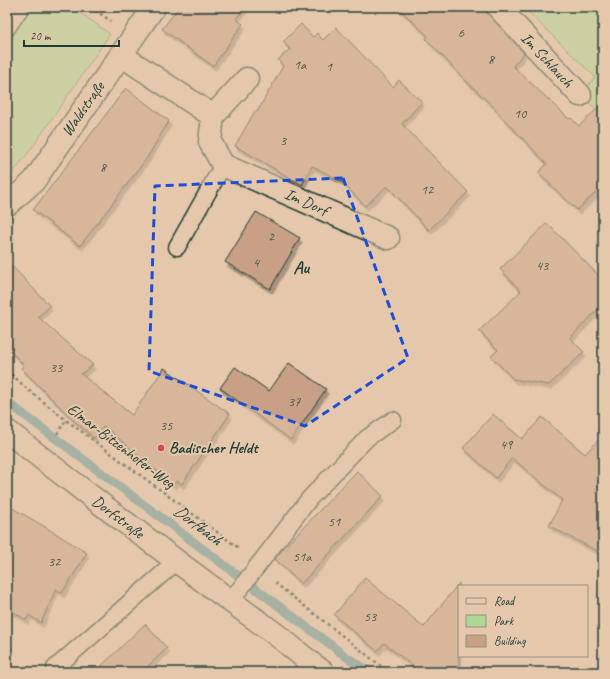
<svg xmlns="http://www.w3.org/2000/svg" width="610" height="679" font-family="Caveat,sans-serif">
  <defs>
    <filter id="shadow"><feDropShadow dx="2.5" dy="4.5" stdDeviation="0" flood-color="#0004"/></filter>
  </defs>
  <rect width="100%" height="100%" fill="#e5c8ac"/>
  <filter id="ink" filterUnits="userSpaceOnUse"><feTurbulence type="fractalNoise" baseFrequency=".025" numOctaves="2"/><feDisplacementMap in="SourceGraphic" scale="8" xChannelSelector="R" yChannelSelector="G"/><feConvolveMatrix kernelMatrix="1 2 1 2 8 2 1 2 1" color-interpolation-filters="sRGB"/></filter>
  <g filter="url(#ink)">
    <g fill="#aed794" stroke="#668a64">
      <polygon points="30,7 72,7 110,34 34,145 7,181 7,43"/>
      <polygon points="523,7 603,7 603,115 580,95 595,77"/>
    </g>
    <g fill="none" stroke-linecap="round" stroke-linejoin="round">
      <polyline stroke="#5a9699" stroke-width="9" points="7,402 348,658 371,672"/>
    </g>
    <g fill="#c7a085" stroke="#1f3d34" filter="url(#shadow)">
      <polygon points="179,7 245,7 236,19 243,24 213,66 162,29"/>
      <polygon points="397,7 482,7 524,53 513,66 569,119 571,118 579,126 603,103 603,186 577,210 538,173 547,164 495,110 496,109 464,79 426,39 428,36"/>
      <polygon points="301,24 313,37 317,33 323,40 336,27 393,87 399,80 422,102 402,124 468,192 429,230 387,186 365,206 341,181 312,166 302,185 235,146 255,111 257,112 283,66 278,60 290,49 283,42"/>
      <polygon points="126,88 169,121 147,158 80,246 33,210"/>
      <polygon points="256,212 300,238 270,289 225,262"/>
      <polygon points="547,223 603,280 603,304 570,338 584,352 549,385 513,379 491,356 498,350 479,331 521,291 500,269"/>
      <polygon points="7,261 50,306 38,317 93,365 81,374 132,415 164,368 230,414 182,484 177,481 173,485 104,426 94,438 73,420 21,368 24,365 7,348"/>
      <polygon points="289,363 326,389 291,440 220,388 235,367 269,391"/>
      <polygon points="493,414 522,439 542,417 585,454 603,435 603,554 549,526 562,500 512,458 496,478 463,448"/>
      <polygon points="357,471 383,496 301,584 275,559 281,551"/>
      <polygon points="7,505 47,528 87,553 62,593 56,589 41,623 29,615 26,620 7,608"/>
      <polygon points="365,578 424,627 459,583 459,672 420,672 384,643 377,651 334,615"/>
      <polygon points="145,624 167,648 142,672 95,672"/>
    </g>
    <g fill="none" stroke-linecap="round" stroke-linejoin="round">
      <defs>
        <g id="service">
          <polyline points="7,28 21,7"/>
          <polyline points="177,247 223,165"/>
          <polyline points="229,600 239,590 309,499 367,438 393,420"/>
          <polyline points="55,668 177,561"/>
        </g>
        <g id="minor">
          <polyline points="498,7 580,95"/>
          <polyline points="121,55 213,116 210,142 223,165 388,238"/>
          <polyline points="213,116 247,79"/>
          <polyline points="7,205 34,181 154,7"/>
        </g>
        <path id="secondary" d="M7 431C92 498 178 563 266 627 286 641 303 658 323 672"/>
      </defs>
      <use href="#service" stroke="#1f3d34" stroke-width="19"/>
      <use href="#minor" stroke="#1f3d34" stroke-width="25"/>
      <use href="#secondary" stroke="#1f3d34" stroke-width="25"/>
      <g stroke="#1f3d34" stroke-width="2.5" stroke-dasharray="3 3" stroke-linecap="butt">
        <polyline points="90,7 111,21"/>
        <polyline points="7,370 27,389 66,420 240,549"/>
        <polyline points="57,434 66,420"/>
        <polyline points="275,583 381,666 392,672"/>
      </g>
      <use href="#service" stroke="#e5c8ac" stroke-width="16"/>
      <use href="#minor" stroke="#e5c8ac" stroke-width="22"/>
      <use href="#secondary" stroke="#e5c8ac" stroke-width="22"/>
    </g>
  </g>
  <path d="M0 0H610V679H0ZM343 178 408 358 305 426 149 371 155 186Z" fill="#e5c8ac" fill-opacity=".55" fill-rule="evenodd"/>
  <path fill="none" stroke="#1d4ed8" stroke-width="3" stroke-dasharray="8 5" stroke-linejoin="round" d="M343 178 408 358 305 426 149 371 155 186Z"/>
  <circle fill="#d1495b" stroke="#e5c8ac" stroke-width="1.5" cx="161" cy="448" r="4"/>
  <g text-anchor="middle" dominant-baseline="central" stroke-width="4" stroke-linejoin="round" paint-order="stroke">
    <g font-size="14" fill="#495648">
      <text x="461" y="32">6</text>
      <text x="491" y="59">8</text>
      <text x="300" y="64">1a</text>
      <text x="329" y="66">1</text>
      <text x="520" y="113">10</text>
      <text x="283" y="140">3</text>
      <text x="103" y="167">8</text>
      <text x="427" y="189">12</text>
      <text x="271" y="236">2</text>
      <text x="256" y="262">4</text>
      <text x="542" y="265">43</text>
      <text x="56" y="367">33</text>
      <text x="294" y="401">37</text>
      <text x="166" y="425">35</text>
      <text x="506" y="444">49</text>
      <text x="334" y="521">51</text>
      <text x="302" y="556">51a</text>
      <text x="54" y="561">32</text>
      <text x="370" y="616">53</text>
    </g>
    <g font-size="16" fill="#1f3d34" stroke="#e5c8ac">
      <text transform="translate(547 60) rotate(47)">Im Schlauch</text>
      <text transform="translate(83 109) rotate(-55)">Waldstraße</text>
      <text transform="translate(306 202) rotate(24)">Im Dorf</text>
      <text transform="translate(121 446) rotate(37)">Elmar-Bitzenhofer-Weg</text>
      <text transform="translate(118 517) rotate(37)">Dorfstraße</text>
    </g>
    <g font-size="16" font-weight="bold" fill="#1f3d34" stroke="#e5c8ac" text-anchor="start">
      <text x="169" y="448">Badischer Heldt</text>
    </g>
    <g font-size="17" font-style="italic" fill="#24443c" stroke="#e5c8ac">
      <text transform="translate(198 525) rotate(37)">Dorfbach</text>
    </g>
    <g font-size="18" font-weight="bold" fill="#1f3d34" stroke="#e5c8ac">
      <text x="301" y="267">Au</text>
    </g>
  </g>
  <rect width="610" height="679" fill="none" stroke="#e5c8ac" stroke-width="24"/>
  <rect x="12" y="12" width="586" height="655" fill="none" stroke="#1f3d34" stroke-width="1.5" filter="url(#ink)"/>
  <rect x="458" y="585" width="130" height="72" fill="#e5c8ac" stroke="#96907c"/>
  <rect x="466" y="598" width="20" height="6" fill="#e5c8ac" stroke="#96907c"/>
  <text x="494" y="605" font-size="12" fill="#1f3d34">Road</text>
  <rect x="466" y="615" width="20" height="12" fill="#aed794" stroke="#96907c"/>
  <text x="494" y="625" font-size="12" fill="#1f3d34">Park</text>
  <rect x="466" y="635" width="20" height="12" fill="#c7a085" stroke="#96907c"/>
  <text x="494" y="645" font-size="12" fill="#1f3d34">Building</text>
  <path d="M24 40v6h95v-6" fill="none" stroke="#1f3d34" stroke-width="2"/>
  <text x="30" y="40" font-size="12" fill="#1f3d34" stroke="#e5c8ac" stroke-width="3" paint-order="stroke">20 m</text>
</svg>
